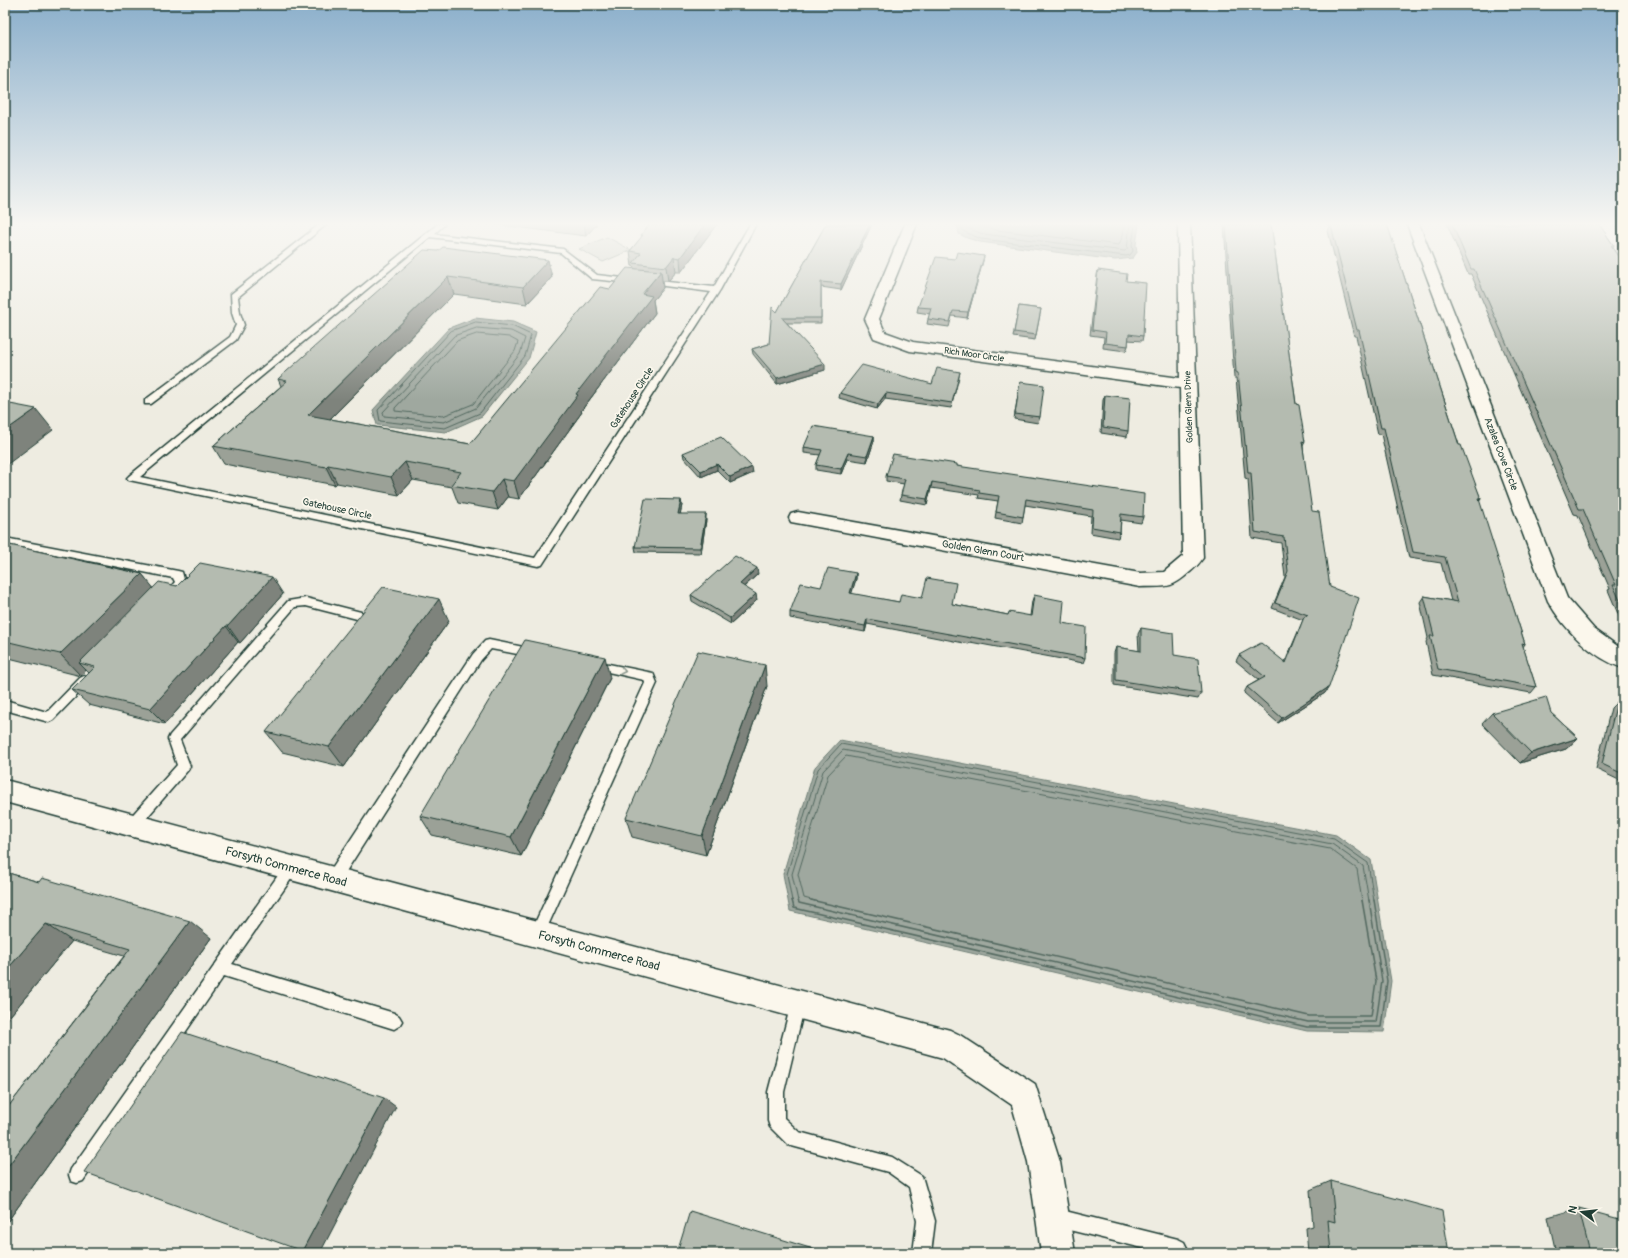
<svg xmlns="http://www.w3.org/2000/svg" width="1628" height="1258" font-family="Pangolin,sans-serif">
  <rect width="100%" height="100%" fill="#eeece1"/>
  <filter id="ink" filterUnits="userSpaceOnUse"><feTurbulence type="fractalNoise" baseFrequency=".025" numOctaves="2"/><feDisplacementMap in="SourceGraphic" scale="8" xChannelSelector="R" yChannelSelector="G"/><feConvolveMatrix kernelMatrix="1 2 1 2 8 2 1 2 1" color-interpolation-filters="sRGB"/></filter>
  <g filter="url(#ink)">
    <polygon fill="#cbcfc4" stroke="#75867c" points="607,237 631,250 603,262 579,249"/>
    <g fill="#9fa89f" stroke="#6c7d74">
      <polygon points="957,224 1139,224 1136,245 1137,252 1133,258 1115,260 980,242 967,238 959,234"/>
      <polygon points="475,318 513,322 536,332 529,358 482,416 446,432 377,425 373,410 449,328"/>
      <polygon points="840,740 1336,835 1371,860 1391,981 1384,1032 1307,1031 790,911 783,874 815,767"/>
    </g>
    <g fill="none" stroke-linecap="round" stroke-linejoin="round">
      <g stroke="#52685f" stroke-width="1">
        <polyline points="961,224 963,231 981,239 1126,256 1130,255 1133,251 1132,245 1135,224"/>
        <polyline points="966,224 967,228 983,234 1125,251 1127,249 1130,224"/>
        <polyline points="973,224 997,230 1119,245 1123,235 1124,224"/>
        <polygon points="476,322 512,326 531,335 525,356 480,413 445,428 380,421 378,410 451,331"/>
        <polygon points="477,328 511,331 525,338 520,354 476,408 444,422 384,416 383,412 454,336"/>
        <polygon points="477,334 509,337 518,342 515,351 473,404 443,416 395,411 395,408 457,341"/>
        <polyline points="792,901 787,874 818,769 841,744 1334,839 1368,863 1374,901"/>
        <polyline points="798,901 792,874 823,771 843,750 1332,844 1363,866 1369,901"/>
        <polyline points="815,901 804,898 798,874 828,775 846,756 1330,849 1357,869 1362,901"/>
      </g>
      <g stroke="#52685f" stroke-width="1.5">
        <polyline points="792,900 794,908 1307,1027 1381,1027 1387,981 1374,900"/>
        <polyline points="798,900 799,903 1308,1022 1376,1022 1382,981 1369,900"/>
        <polyline points="811,900 1309,1016 1371,1016 1376,981 1362,900"/>
      </g>
      <defs>
        <g id="lane">
          <polygon points="320,224 327,224 238,297 240,313 244,325 236,340 151,404 145,404 145,400 230,337 236,325 232,313 231,294"/>
          <polygon points="438,224 445,224 434,234 563,249 597,275 632,279 636,281 632,283 592,279 561,253 430,237 140,477 535,558 711,292 649,284 645,282 649,280 714,287 750,224 756,224 720,290 542,565 538,566 129,480 127,478 129,476"/>
          <polygon points="5,538 178,571 182,572 185,583 174,596 170,597 165,593 175,582 173,578 5,544"/>
          <polygon points="306,598 361,612 366,616 361,620 306,606 295,607 180,740 190,766 188,770 137,829 132,831 127,829 125,825 127,821 177,765 168,739 170,735 288,601"/>
          <polygon points="489,640 533,649 537,650 539,653 537,656 533,657 491,649 481,660 338,884 333,885 328,884 326,879 328,874 473,654 485,641"/>
          <polygon points="594,661 653,673 657,683 542,939 537,941 532,939 530,934 645,683 644,680 590,668 588,665 590,662"/>
          <polygon points="84,676 88,678 90,681 88,684 53,720 49,722 5,710 5,700 47,712 80,678"/>
          <polygon points="291,862 296,864 298,868 296,872 232,964 394,1013 399,1016 402,1021 399,1026 394,1029 224,976 83,1181 77,1183 71,1181 69,1175 71,1169 286,864"/>
          <polygon points="798,997 803,999 805,1004 784,1092 784,1118 799,1132 892,1157 922,1176 935,1221 931,1253 913,1253 917,1221 909,1187 888,1172 788,1145 770,1127 768,1121 768,1092 791,1004 793,999"/>
          <polygon points="1057,1209 1178,1239 1184,1242 1187,1248 1185,1253 1163,1253 1057,1227 1051,1224 1048,1218 1051,1212"/>
        </g>
        <g id="street">
          <path d="M905 224H917L879 319 885 332 913 342 1180 378 1178 224H1190L1203 558C1199 564 1195 568 1190 572 1170 590 1166 586 1140 587L791 522 789 518 791 514 798 512 1140 573 1164 572 1183 556 1180 388 910 351 874 338 865 319Z"/>
          <path d="M1407 224H1419L1567 598 1594 629 1623 650V668C1592 658 1564 629 1548 601Z"/>
          <polygon points="5,780 950,1030 960,1035 1035,1084 1060,1162 1075,1253 1041,1253 1028,1162 1012,1105 943,1058 5,802"/>
        </g>
      </defs>
      <use href="#lane" stroke="#1f3d34" stroke-width="3"/>
      <use href="#street" stroke="#1f3d34" stroke-width="3"/>
      <use href="#lane" fill="#fbf7ec" fill-rule="evenodd"/>
      <use href="#street" fill="#fbf7ec" fill-rule="evenodd"/>
    </g>
    <g fill="#9ba197" stroke="#1f3d34">
      <polygon points="493,224 597,224 586,236"/>
      <polygon points="717,224 681,272 676,272 668,281 662,281 663,288 653,300 655,313 581,411 582,412 519,499 508,497 498,510 458,503 452,487 413,480 399,495 337,483 335,485 224,464 213,446 281,386 278,379 438,251 552,277 527,304 454,294 330,419 470,444 610,289 634,268 633,266 632,266 630,251 642,237 641,235"/>
      <polygon points="826,224 872,224 841,290 821,287 821,323 787,323 825,370 777,384 753,354 752,349 769,344 777,312"/>
      <polygon points="1224,224 1271,224 1296,404 1305,442 1303,446 1325,693 1278,723 1244,693 1247,687 1259,680 1236,661 1239,655 1285,662 1303,620 1272,608 1285,577 1281,543 1252,538 1248,479 1245,478 1236,378 1234,378"/>
      <polygon points="1330,224 1387,224 1459,445 1481,499 1479,502 1525,644 1523,647 1536,687 1531,693 1433,675 1426,642 1428,638 1420,602 1424,596 1451,601 1441,563 1409,558 1381,434 1378,434 1356,336 1354,336 1328,231 1330,226"/>
      <polygon points="1447,224 1599,224 1614,246 1613,248 1623,264 1623,621 1621,621 1608,590 1610,589 1578,515 1574,514 1471,274 1468,274"/>
      <polygon points="984,256 983,261 967,318 952,316 949,327 927,324 928,319 930,314 917,312 918,307 955,259"/>
      <polygon points="1098,270 1126,281 1143,336 1142,341 1128,340 1128,346 1126,351 1103,348 1104,337 1090,335 1097,275"/>
      <polygon points="1019,306 1041,309 1035,340 1013,337"/>
      <polygon points="960,372 959,377 951,408 885,399 877,409 839,398 840,393 932,384"/>
      <polygon points="1020,382 1040,417 1038,423 1014,419"/>
      <polygon points="1105,395 1128,431 1127,437 1101,433 1103,400"/>
      <polygon points="874,436 874,441 867,462 847,459 841,474 816,470 816,465 820,455 804,453 804,447"/>
      <polygon points="683,453 753,473 730,483 717,470 701,477 684,458"/>
      <polygon points="957,466 1143,517 1141,523 1121,520 1120,532 1118,538 1090,533 1091,516 1025,505 1022,523 995,518 998,501 978,498 979,495 931,488 927,505 900,500 901,495 904,484 886,481 886,476"/>
      <polygon points="682,505 680,514 706,520 701,553 636,552 635,547"/>
      <polygon points="5,544 142,574 153,588 177,586 283,594 240,643 238,642 165,724 89,705 72,690 89,673 86,670 81,676 5,657"/>
      <polygon points="856,573 856,579 851,594 899,602 952,604 1008,615 1030,616 1032,601 1034,595 1062,623 1085,658 1083,663 970,642 969,644 867,624 865,632 790,618 790,612 821,587"/>
      <polygon points="758,574 744,587 757,600 731,624 692,601 691,595"/>
      <polygon points="449,621 344,767 282,752 266,732"/>
      <polygon points="1141,628 1174,655 1201,693 1198,699 1114,685 1114,653 1116,647 1139,651 1138,634"/>
      <polygon points="610,678 521,856 432,835 420,816"/>
      <polygon points="767,686 706,855 632,837 626,818"/>
      <polygon points="1617,702 1623,705 1623,782 1596,769 1611,708"/>
      <polygon points="1492,713 1551,713 1578,738 1566,749 1520,763 1482,724"/>
      <polygon points="5,872 39,882 211,938 5,1225 5,1111 124,956 72,941 5,1022"/>
      <polygon points="1331,1181 1449,1253 1308,1253 1306,1228 1313,1226 1310,1190"/>
      <polygon points="1579,1208 1623,1253 1556,1253 1548,1217"/>
    </g>
    <g fill="#7e837b" stroke="#1f3d34">
      <polygon points="584,224 597,224 586,236"/>
      <polygon points="705,224 717,224 681,272 680,258"/>
      <polygon points="870,224 872,224 841,290 841,284"/>
      <polygon points="984,256 983,261 967,318 968,312"/>
      <polygon points="674,257 676,272 668,281 666,267"/>
      <polygon points="548,260 552,277 527,304 523,287"/>
      <polygon points="661,271 663,288 653,300 655,313 581,411 582,412 519,499 514,481 576,394 642,294"/>
      <polygon points="448,277 454,294 317,432 308,415"/>
      <polygon points="825,364 825,370 777,384 777,378"/>
      <polygon points="886,393 885,399 877,409 878,404"/>
      <polygon points="36,409 53,430 5,466 5,431"/>
      <polygon points="874,436 874,441 867,462 867,456"/>
      <polygon points="848,453 847,459 841,474 841,469"/>
      <polygon points="405,462 413,480 399,495 391,477"/>
      <polygon points="717,464 717,470 701,477 701,471"/>
      <polygon points="328,465 337,483 335,485 326,467"/>
      <polygon points="752,467 753,473 730,483 730,477"/>
      <polygon points="502,479 508,497 498,510 492,492"/>
      <polygon points="932,482 931,488 927,505 927,499"/>
      <polygon points="681,500 682,505 679,520 678,514"/>
      <polygon points="706,514 706,520 701,553 700,548"/>
      <polygon points="757,568 758,574 740,590 740,584"/>
      <polygon points="856,573 856,579 850,599 850,593"/>
      <polygon points="142,574 160,596 79,663 86,670 81,676 60,654"/>
      <polygon points="272,577 283,594 240,643 228,626"/>
      <polygon points="756,594 757,600 731,624 730,618"/>
      <polygon points="439,599 449,621 344,767 329,747"/>
      <polygon points="867,619 867,624 865,632 865,626"/>
      <polygon points="226,626 238,642 165,724 150,709"/>
      <polygon points="605,657 610,678 521,856 511,837"/>
      <polygon points="765,665 767,686 706,855 702,836"/>
      <polygon points="1329,687 1325,693 1278,723 1282,718"/>
      <polygon points="1578,738 1566,749 1520,763 1531,753"/>
      <polygon points="190,921 211,938 5,1225 5,1170"/>
      <polygon points="46,924 72,941 5,1022 5,972"/>
      <polygon points="384,1098 396,1107 320,1253 309,1253 302,1251"/>
    </g>
    <g fill="#b4bbb0" stroke="#1f3d34">
      <polygon points="650,224 705,224 680,258 674,257 666,267 633,263 641,253 630,251 643,235 641,235"/>
      <polygon points="826,224 870,224 841,284 821,282 821,318 782,318 825,364 777,378 752,349 769,344 772,307 777,312"/>
      <polygon points="1226,224 1271,224 1296,404 1299,405 1305,442 1302,441 1312,511 1319,512 1330,587 1359,598 1329,687 1282,718 1247,687 1265,677 1239,655 1261,643 1286,663 1304,617 1308,615 1275,603 1288,571 1284,537 1255,532 1251,473 1248,473 1238,373 1236,372"/>
      <polygon points="1333,224 1387,224 1459,445 1461,445 1481,499 1479,499 1525,644 1522,643 1536,687 1438,669 1430,636 1434,636 1424,596 1458,602 1445,557 1413,552 1384,428 1381,428 1359,330 1357,330 1331,225 1334,225"/>
      <polygon points="1452,224 1599,224 1614,246 1611,246 1623,264 1623,607 1613,585 1616,585 1583,509 1579,509 1474,269 1471,269"/>
      <polygon points="443,247 548,260 523,287 448,277 308,415 470,444 600,287 610,289 627,268 661,271 642,294 652,296 576,394 578,395 514,481 502,479 492,492 451,485 461,472 405,462 391,477 328,465 326,467 213,446 287,381 278,379 424,250 438,251"/>
      <polygon points="957,252 984,256 968,312 953,311 950,322 928,319 931,308 918,307 936,257 955,259"/>
      <polygon points="1098,270 1127,274 1126,281 1146,283 1143,336 1129,334 1128,346 1105,343 1106,332 1092,330"/>
      <polygon points="1019,306 1041,309 1036,335 1014,332"/>
      <polygon points="862,365 932,384 937,368 960,372 952,403 886,393 878,404 840,393"/>
      <polygon points="1020,382 1044,385 1040,417 1015,414"/>
      <polygon points="1105,395 1130,398 1128,431 1103,427"/>
      <polygon points="5,403 36,409 5,431"/>
      <polygon points="813,426 874,436 867,456 848,453 841,469 816,465 822,450 804,447"/>
      <polygon points="721,437 752,467 730,477 717,464 701,471 683,453"/>
      <polygon points="893,454 957,464 957,466 1144,494 1143,517 1121,514 1120,532 1092,527 1093,510 1026,499 1023,517 996,512 999,496 979,493 980,490 932,482 927,499 901,495 905,479 886,476"/>
      <polygon points="645,499 681,500 678,514 706,514 700,548 635,547"/>
      <polygon points="5,544 142,574 60,654 5,641"/>
      <polygon points="735,556 757,568 740,584 756,594 730,618 691,595"/>
      <polygon points="200,563 272,577 228,626 226,626 150,709 72,690 95,667 79,663 159,582 177,586"/>
      <polygon points="828,568 856,573 850,593 899,602 901,594 922,598 927,578 956,583 952,604 1008,615 1009,612 1031,616 1034,595 1064,601 1062,623 1086,627 1085,658 971,637 971,638 867,619 865,626 790,612 801,583 821,587"/>
      <polygon points="383,587 439,599 329,747 266,732"/>
      <polygon points="1141,628 1173,633 1174,655 1198,659 1201,693 1116,680 1116,647 1141,651"/>
      <polygon points="525,640 605,657 511,837 420,816"/>
      <polygon points="698,651 765,665 702,836 626,818"/>
      <polygon points="1546,697 1551,713 1578,738 1531,753 1492,713"/>
      <polygon points="1617,702 1623,705 1623,774 1602,764"/>
      <polygon points="5,872 39,882 42,878 190,921 5,1170 5,1111 130,949 46,924 5,972"/>
      <polygon points="182,1032 384,1098 302,1251 84,1172"/>
      <polygon points="1331,1181 1442,1211 1449,1253 1331,1253 1328,1220 1335,1222"/>
      <polygon points="1579,1208 1623,1220 1623,1253 1590,1253"/>
      <polygon points="690,1211 826,1253 677,1253"/>
    </g>
    <defs><path id="oneway-chevron" d="M-2-3.5L2.5 0L-2 3.5" fill="none" stroke-width="1.6" stroke-linecap="round" stroke-linejoin="round"/></defs>
    <use stroke="#8d9a90" href="#oneway-chevron" transform="translate(623 671) rotate(11)"/>
  </g>
  <linearGradient id="sky" x2="0" y2="1"><stop stop-color="#8bafcb"/><stop offset="0.56" stop-color="#f7f6f2"/><stop offset="1" stop-color="#f7f6f2" stop-opacity="0"/></linearGradient>
  <rect width="1628" height="400" fill="url(#sky)"/>
  <g text-anchor="middle" dominant-baseline="central" stroke-width="3.5" stroke-linejoin="round" paint-order="stroke">
    <g font-size="9" fill="#1f3d34" stroke="#fbf7ec">
      <text transform="translate(974 355) rotate(8)">Rich Moor Circle</text>
      <text transform="translate(1189 407) rotate(-92)">Golden Glenn Drive</text>
    </g>
    <g font-size="10" fill="#1f3d34" stroke="#fbf7ec">
      <text transform="translate(632 398) rotate(-57)">Gatehouse Circle</text>
      <text transform="translate(1501 454) rotate(69)">Azalea Cove Circle</text>
      <text transform="translate(337 509) rotate(12)">Gatehouse Circle</text>
      <text transform="translate(983 551) rotate(10)">Golden Glenn Court</text>
    </g>
    <g font-size="12" fill="#1f3d34" stroke="#fbf7ec">
      <text transform="translate(286 867) rotate(15)">Forsyth Commerce Road</text>
      <text transform="translate(599 951) rotate(15)">Forsyth Commerce Road</text>
    </g>
  </g>
  <rect width="1628" height="1258" fill="none" stroke="#fbf7ec" stroke-width="20"/>
  <rect x="10" y="10" width="1608" height="1238" fill="none" stroke="#1f3d34" stroke-width="1.5" filter="url(#ink)"/>
  <g transform="translate(1582 1212) rotate(285)" stroke="#fbf7ec" stroke-width="3" paint-order="stroke">
  <path d="M0-3L7 15L0 10L-7 15Z" fill="#1f3d34"/>
  <text y="-6" font-size="11" font-weight="bold" text-anchor="middle" fill="#1f3d34">N</text>
  </g>
</svg>
